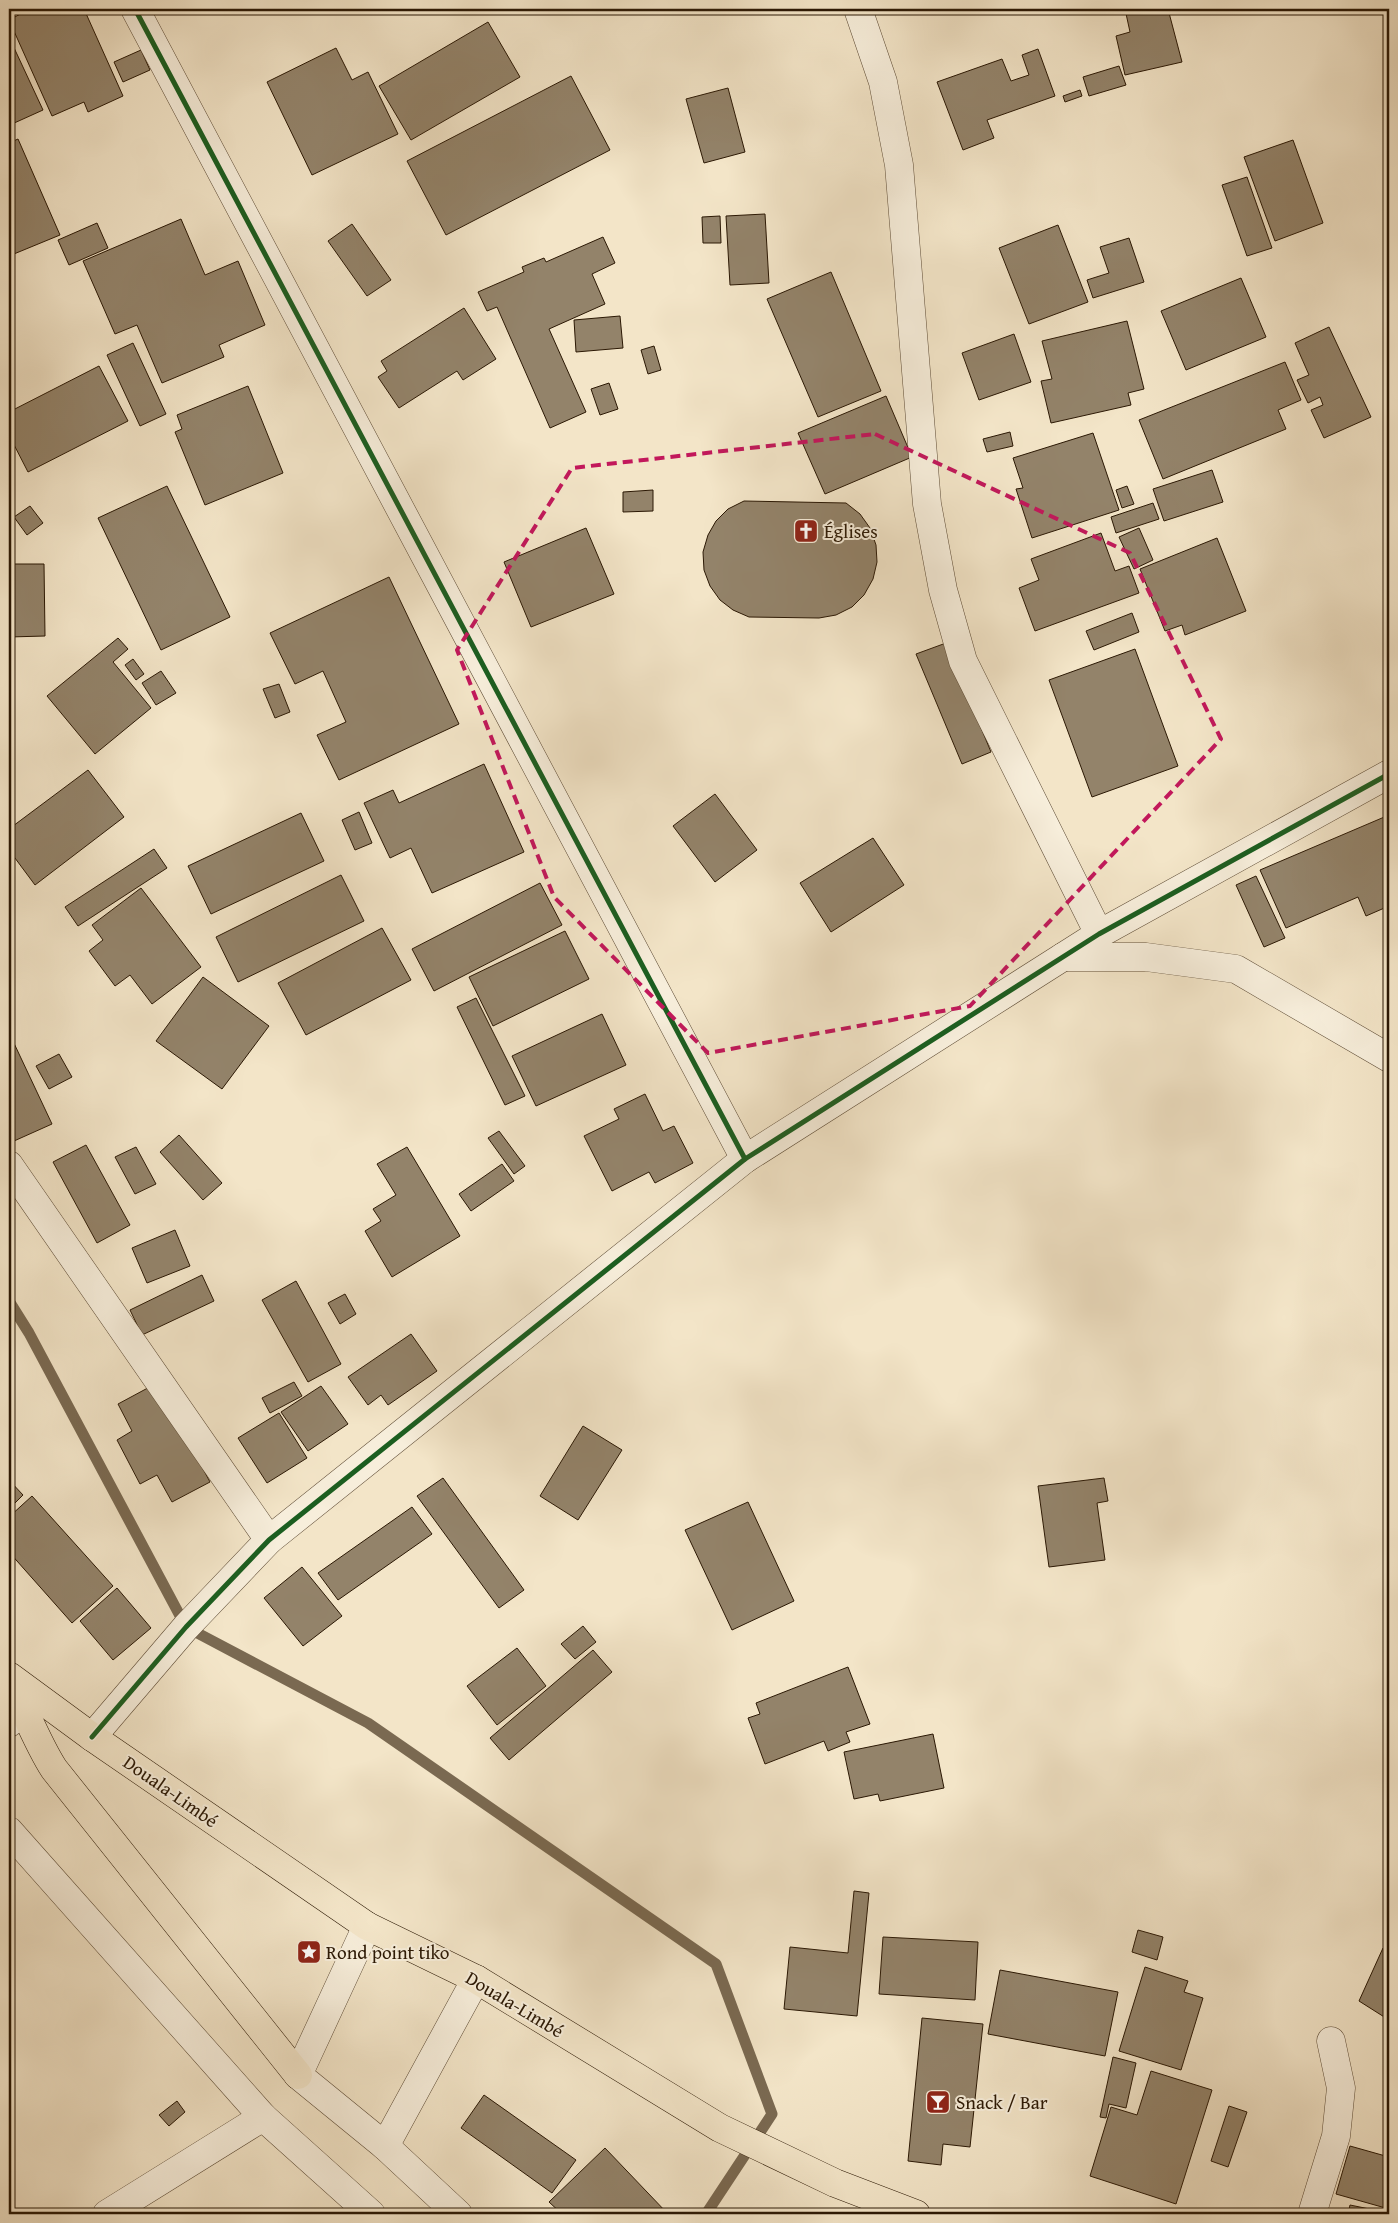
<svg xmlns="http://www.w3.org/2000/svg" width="1398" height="2223" font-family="'Gentium Book Plus',serif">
  <rect width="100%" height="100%" fill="#f3e5c8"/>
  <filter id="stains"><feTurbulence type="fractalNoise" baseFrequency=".004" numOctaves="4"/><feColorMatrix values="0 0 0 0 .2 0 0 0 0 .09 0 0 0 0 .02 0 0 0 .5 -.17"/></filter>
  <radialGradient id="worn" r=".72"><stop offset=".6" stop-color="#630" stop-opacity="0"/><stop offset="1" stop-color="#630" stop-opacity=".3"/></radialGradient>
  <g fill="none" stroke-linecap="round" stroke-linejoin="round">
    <polyline stroke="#7a6951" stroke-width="11" points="9,1301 29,1333 186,1627 368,1723 716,1964 772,2114 706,2214"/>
  </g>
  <g fill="#93836a" stroke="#2b1804">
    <polygon points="30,9 84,9 123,96 88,112 84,102 52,116 9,20"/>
    <polygon points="1125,9 1168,9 1182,62 1125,75 1116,36 1130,32"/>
    <polygon points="488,22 520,77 411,140 379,86"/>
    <polygon points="9,37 43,110 12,124 9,118"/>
    <polygon points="336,48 352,80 368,72 398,134 312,175 267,82"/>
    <polygon points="1038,49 1055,96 987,120 994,138 963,150 937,82 1002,59 1011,81 1029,75 1022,55"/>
    <polygon points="141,50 150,70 123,82 114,62"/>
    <polygon points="1119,66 1126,85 1089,96 1083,77"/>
    <polygon points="571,76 610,150 446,235 407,161"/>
    <polygon points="728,88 745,152 704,163 686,99"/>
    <polygon points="1080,90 1082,96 1065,102 1063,96"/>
    <polygon points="18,139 60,235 9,256 9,143"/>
    <polygon points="1293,140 1323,223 1275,241 1244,157"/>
    <polygon points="1247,177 1272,248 1247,256 1222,185"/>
    <polygon points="765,214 769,283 730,285 726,216"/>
    <polygon points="720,216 721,243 703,243 702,217"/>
    <polygon points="181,219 205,275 238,261 265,325 219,345 224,357 162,383 137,325 115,334 83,261"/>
    <polygon points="97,223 108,248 69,265 58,240"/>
    <polygon points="352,224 391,280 367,296 328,241"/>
    <polygon points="1058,225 1088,302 1029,324 999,248"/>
    <polygon points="603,237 615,263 592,274 605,304 549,329 586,412 550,428 497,307 487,311 478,292 524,272 522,267 544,258 546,262"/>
    <polygon points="1129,238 1144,282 1093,298 1087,280 1109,273 1100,247"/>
    <polygon points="831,272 881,391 818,417 767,299"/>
    <polygon points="1241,278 1266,337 1186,370 1161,311"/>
    <polygon points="464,308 496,359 463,380 457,371 399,408 378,377 387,371 381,361"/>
    <polygon points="620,316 623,348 576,352 574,320"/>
    <polygon points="1127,321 1144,389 1128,393 1131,405 1051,423 1041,381 1052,379 1042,341"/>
    <polygon points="1329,327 1371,417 1324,438 1311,410 1323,405 1320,397 1308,403 1297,380 1309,375 1295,343"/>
    <polygon points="1014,334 1031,382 979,400 962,353"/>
    <polygon points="133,343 166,414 140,426 107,355"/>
    <polygon points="654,346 661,370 648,374 641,350"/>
    <polygon points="1285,362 1301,400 1278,410 1286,429 1163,479 1139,420"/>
    <polygon points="99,366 128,421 28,472 9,435 9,412"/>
    <polygon points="609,383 618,409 600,415 591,389"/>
    <polygon points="248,386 283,473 205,505 175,432 182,429 177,415"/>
    <polygon points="886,396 912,457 825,494 798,433"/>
    <polygon points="1010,432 1013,446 987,452 983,439"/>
    <polygon points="1093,433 1119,510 1032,538 1016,489 1023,488 1013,458"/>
    <polygon points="1212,470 1223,502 1164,521 1153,489"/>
    <polygon points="167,486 230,617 161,650 98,518"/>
    <polygon points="1127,486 1134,504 1122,508 1116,490"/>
    <polygon points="653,490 653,511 623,512 623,492"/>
    <polygon points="744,501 846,503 860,514 870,528 876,545 877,562 873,579 864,595 852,607 836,615 819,618 749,617 733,610 720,600 710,586 704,570 703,552 708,535 716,521 728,509"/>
    <polygon points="1153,503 1159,519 1116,533 1111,517"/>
    <polygon points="30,506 43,523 27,535 14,517"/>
    <polygon points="586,528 614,594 531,627 504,562"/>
    <polygon points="1139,528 1153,560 1134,569 1119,537"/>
    <polygon points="1101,533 1115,571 1129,566 1139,593 1035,631 1019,588 1039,580 1031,559"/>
    <polygon points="1217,538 1246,611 1185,635 1182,625 1165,631 1140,569"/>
    <polygon points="9,564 44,564 45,636 9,637"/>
    <polygon points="389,577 459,724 339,780 317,735 346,722 323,671 295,684 270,633"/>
    <polygon points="1132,613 1139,632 1094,650 1086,631"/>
    <polygon points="118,638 128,649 113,662 151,708 95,754 47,696"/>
    <polygon points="946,643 991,752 962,764 916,654"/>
    <polygon points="1135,649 1178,766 1092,797 1049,680"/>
    <polygon points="133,659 144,674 136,680 125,665"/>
    <polygon points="161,671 176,693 156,705 142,683"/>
    <polygon points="279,684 290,712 275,718 263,689"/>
    <polygon points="484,764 524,852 432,893 411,848 390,858 364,803 393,790 399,803"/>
    <polygon points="88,770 124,817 35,885 9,850 9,829"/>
    <polygon points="715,794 757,850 715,882 673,826"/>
    <polygon points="359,812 372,843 355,850 342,820"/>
    <polygon points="301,813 324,861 211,914 188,866"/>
    <polygon points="1389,815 1389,906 1366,916 1358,897 1286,928 1260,870"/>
    <polygon points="873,838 904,885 831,932 800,883"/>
    <polygon points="154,849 167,868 78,926 65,907"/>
    <polygon points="341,875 364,921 238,982 216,937"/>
    <polygon points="1256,876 1285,938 1264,947 1236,885"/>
    <polygon points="540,883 562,925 434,991 412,949"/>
    <polygon points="141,888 201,967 152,1004 130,975 115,986 89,951 103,940 92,925"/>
    <polygon points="382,928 411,980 306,1035 278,983"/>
    <polygon points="565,931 589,979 493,1026 469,977"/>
    <polygon points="203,977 269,1026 222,1089 156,1041"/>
    <polygon points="476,998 525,1096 505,1105 457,1007"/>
    <polygon points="602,1014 626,1065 536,1106 512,1056"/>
    <polygon points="12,1039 52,1124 14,1141 9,1129 9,1041"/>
    <polygon points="59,1054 72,1077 49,1089 36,1066"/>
    <polygon points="645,1094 663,1131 674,1126 693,1163 655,1183 649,1172 612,1191 584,1136 619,1119 614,1109"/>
    <polygon points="499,1131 525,1166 514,1174 488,1138"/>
    <polygon points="179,1135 222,1183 203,1200 160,1152"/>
    <polygon points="86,1145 130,1225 97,1243 53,1162"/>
    <polygon points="136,1147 156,1184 135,1194 115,1157"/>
    <polygon points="407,1147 460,1236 392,1277 365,1231 381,1221 373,1209 396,1195 377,1164"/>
    <polygon points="502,1164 514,1181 471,1211 459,1194"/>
    <polygon points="175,1230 190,1266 147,1283 132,1248"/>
    <polygon points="202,1275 214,1301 142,1335 130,1310"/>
    <polygon points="296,1281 341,1364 308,1382 262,1300"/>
    <polygon points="345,1294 356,1314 340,1324 328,1303"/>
    <polygon points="411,1334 437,1371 388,1405 381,1395 368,1405 348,1377"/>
    <polygon points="294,1382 302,1396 270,1413 262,1398"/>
    <polygon points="157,1383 210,1482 172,1502 157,1475 140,1484 117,1440 132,1431 118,1404"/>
    <polygon points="321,1386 348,1424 308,1451 281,1412"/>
    <polygon points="279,1413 307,1458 267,1483 238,1438"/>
    <polygon points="583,1426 622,1450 578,1520 540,1496"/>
    <polygon points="443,1478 524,1590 499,1608 417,1496"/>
    <polygon points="1104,1478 1108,1501 1097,1503 1105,1560 1049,1567 1038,1486"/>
    <polygon points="9,1480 23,1495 9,1509"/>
    <polygon points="32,1496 113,1586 72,1623 9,1552 9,1517"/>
    <polygon points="748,1502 794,1601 732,1630 685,1530"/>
    <polygon points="412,1507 432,1534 338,1600 318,1573"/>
    <polygon points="302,1567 342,1616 303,1646 264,1598"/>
    <polygon points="117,1588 151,1628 113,1660 80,1621"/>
    <polygon points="583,1626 596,1642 575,1659 561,1644"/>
    <polygon points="517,1648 546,1686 497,1725 467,1686"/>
    <polygon points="593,1650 612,1672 509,1760 490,1738"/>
    <polygon points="848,1667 870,1724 846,1732 850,1742 828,1751 824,1741 765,1764 748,1718 760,1714 756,1703"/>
    <polygon points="933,1734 944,1788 880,1801 878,1794 854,1799 844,1752"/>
    <polygon points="854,1891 869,1893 857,2016 784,2009 790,1947 848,1953"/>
    <polygon points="1138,1930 1163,1937 1157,1960 1132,1952"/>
    <polygon points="883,1937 978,1942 975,2000 879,1994"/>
    <polygon points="1383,1948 1389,1951 1389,2020 1359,2001"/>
    <polygon points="1145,1967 1188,1981 1184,1992 1203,1998 1181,2070 1119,2051"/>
    <polygon points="1000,1970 1118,1992 1105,2056 988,2034"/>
    <polygon points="922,2018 983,2024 970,2147 943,2144 941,2165 908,2161"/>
    <polygon points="1113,2057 1136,2063 1126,2108 1109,2104 1106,2118 1100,2117"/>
    <polygon points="1151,2071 1212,2090 1176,2204 1090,2176 1111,2107 1137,2115"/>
    <polygon points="484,2095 576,2160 552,2193 461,2128"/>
    <polygon points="177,2101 185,2112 169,2126 159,2115"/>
    <polygon points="1229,2106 1247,2112 1228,2167 1211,2161"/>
    <polygon points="1389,2118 1389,2146 1386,2145"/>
    <polygon points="1350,2146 1389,2157 1389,2209 1336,2194"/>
    <polygon points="605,2148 668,2214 562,2214 549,2202"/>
    <polygon points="1350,2205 1389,2213 1389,2214 1348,2214"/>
  </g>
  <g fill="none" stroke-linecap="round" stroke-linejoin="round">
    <defs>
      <g id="minor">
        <polyline points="135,9 745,1159"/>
        <polyline points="858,9 883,82 899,165 927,504 943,590 963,661 1099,934"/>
        <polyline points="1063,957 1146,957 1236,969 1389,1058"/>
        <polyline points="9,1165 269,1540"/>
        <polyline points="9,1723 25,1709"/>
        <polyline points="92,1737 186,1627 269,1540 745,1159 1099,934 1389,774"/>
        <polyline points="9,1831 263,2117 371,2214"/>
        <polyline points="367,1926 298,2075 385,2146 458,2214"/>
        <polyline points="385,2146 476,1979"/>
        <polyline points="107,2214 263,2117"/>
        <polyline points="1312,2214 1336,2136 1341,2088 1331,2041"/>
      </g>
      <g id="highway">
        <polyline points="9,1676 92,1737 367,1926 476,1979 720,2128 835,2183 916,2214"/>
        <path d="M9 1679C25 1709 36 1741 54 1769L298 2075"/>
      </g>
    </defs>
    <use href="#minor" stroke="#5d4b35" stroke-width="29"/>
    <use href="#highway" stroke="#2b1804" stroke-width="29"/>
    <use href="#minor" stroke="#f7eedb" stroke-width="28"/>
    <use href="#highway" stroke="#f3e5c8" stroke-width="28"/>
    <defs>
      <g id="cycleway">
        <polyline points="135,9 745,1159"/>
        <polyline points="92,1737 186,1627 269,1540 745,1159 1099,934 1389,774"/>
      </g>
    </defs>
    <use href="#cycleway" stroke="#f7eedb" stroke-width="8"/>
    <use href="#cycleway" stroke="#1b5e20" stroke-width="5"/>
  </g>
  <path fill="none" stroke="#c2185b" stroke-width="4" stroke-dasharray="10 6" stroke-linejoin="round" d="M875 434 1130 553 1221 739 970 1006 708 1053 554 897 457 650 572 468Z"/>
  <defs>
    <symbol id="church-square" viewBox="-11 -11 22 22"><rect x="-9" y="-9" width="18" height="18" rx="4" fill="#8f2418" stroke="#f7eedb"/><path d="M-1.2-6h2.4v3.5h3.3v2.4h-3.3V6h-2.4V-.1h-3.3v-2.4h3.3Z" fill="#fff"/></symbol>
    <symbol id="sight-square" viewBox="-11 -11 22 22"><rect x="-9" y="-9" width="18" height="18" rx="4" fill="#8f2418" stroke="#f7eedb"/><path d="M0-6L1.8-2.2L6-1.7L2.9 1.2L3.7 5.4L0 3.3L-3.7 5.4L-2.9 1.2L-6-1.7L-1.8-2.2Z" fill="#fff"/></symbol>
    <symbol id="bar-square" viewBox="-11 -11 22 22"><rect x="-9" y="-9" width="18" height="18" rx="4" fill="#8f2418" stroke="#f7eedb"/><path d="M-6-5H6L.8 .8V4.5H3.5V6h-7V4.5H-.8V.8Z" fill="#fff"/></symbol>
  </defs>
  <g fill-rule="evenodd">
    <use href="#church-square" x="792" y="517" width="28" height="28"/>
    <use href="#sight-square" x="295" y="1938" width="28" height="28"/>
    <use href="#bar-square" x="924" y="2088" width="28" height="28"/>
  </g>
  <g text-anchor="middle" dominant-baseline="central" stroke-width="4" stroke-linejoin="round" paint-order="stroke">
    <g font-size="19" fill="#2b1804" stroke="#f7eedb" text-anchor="start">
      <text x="824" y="531">Églises</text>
      <text x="326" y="1952">Rond point tiko</text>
      <text x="956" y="2102">Snack / Bar</text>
    </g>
    <g font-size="19" fill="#2b1804" stroke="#f7eedb">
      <text transform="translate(171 1791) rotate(35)">Douala-Limbé</text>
      <text transform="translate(515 2004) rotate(31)">Douala-Limbé</text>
    </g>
  </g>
  <rect width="1398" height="2223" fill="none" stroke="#f3e5c8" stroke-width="30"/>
  <rect x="10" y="10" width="1378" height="2203" fill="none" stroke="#2b1804" stroke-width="2.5"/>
  <rect x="15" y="15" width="1368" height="2193" fill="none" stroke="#2b1804"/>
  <rect width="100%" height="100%" filter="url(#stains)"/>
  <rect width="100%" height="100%" fill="url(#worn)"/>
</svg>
